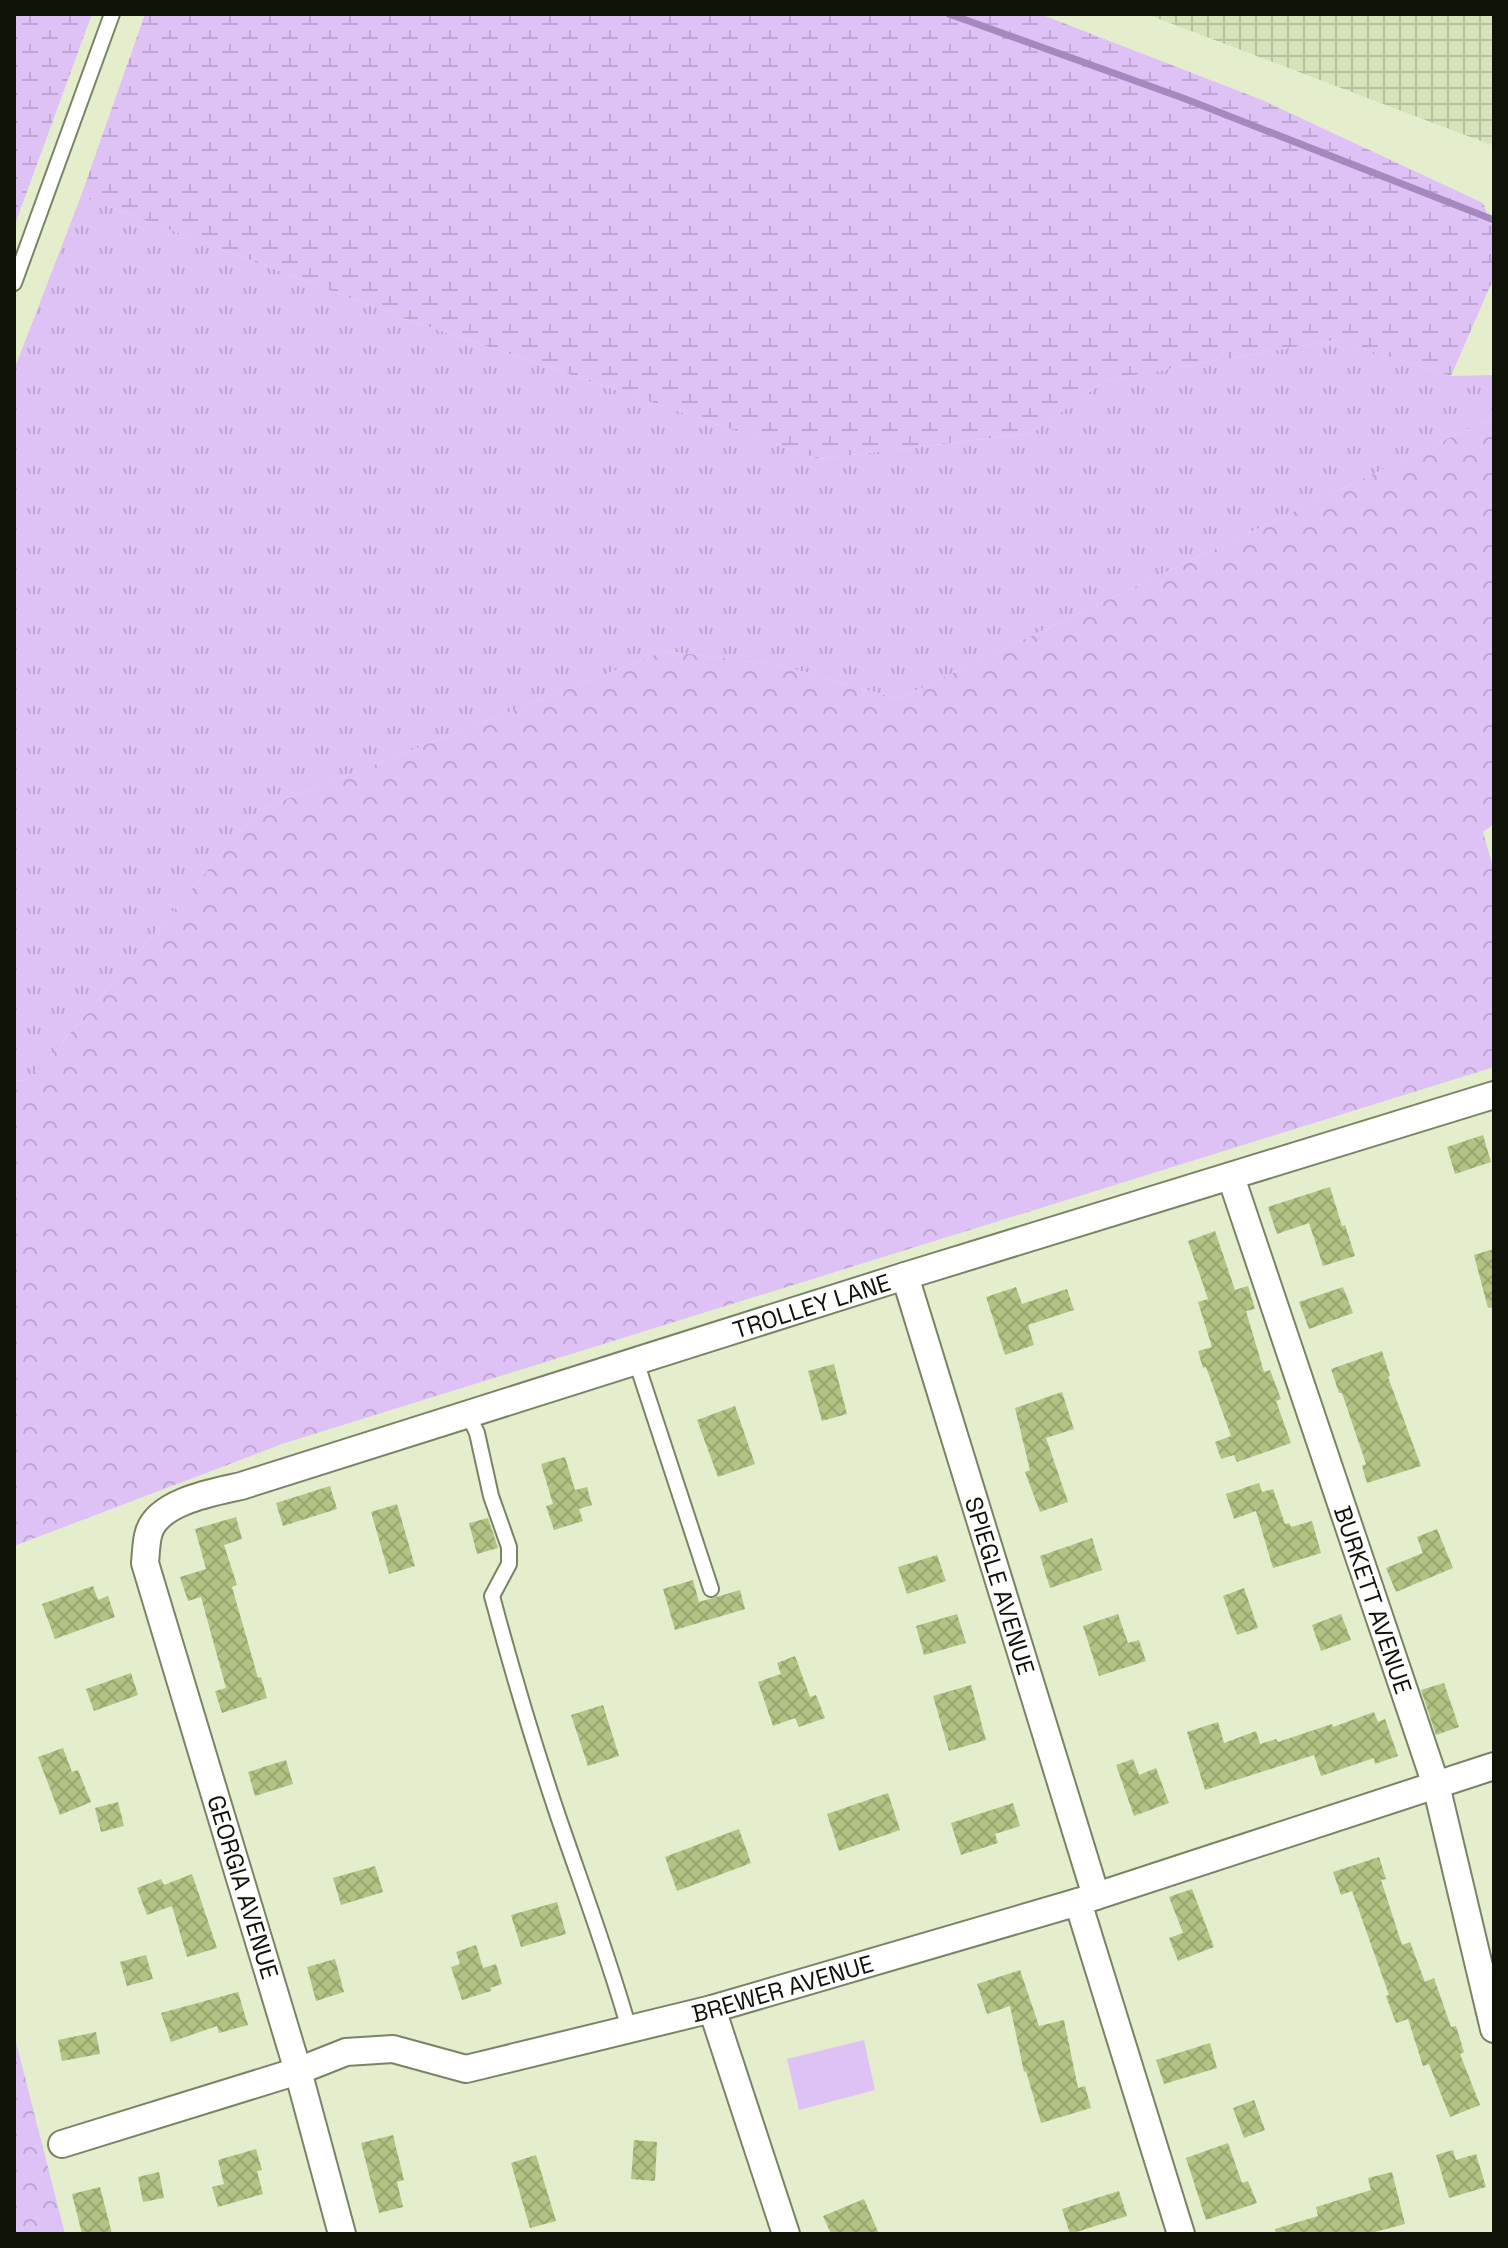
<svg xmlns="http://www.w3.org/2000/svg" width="1508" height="2248" font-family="'Space Grotesk',sans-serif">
  <defs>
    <pattern id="industrial-grid" width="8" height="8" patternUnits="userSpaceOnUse" patternTransform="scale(2)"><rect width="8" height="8" fill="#d6e2ba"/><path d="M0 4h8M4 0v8" fill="none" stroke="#b6c19e"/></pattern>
    <pattern id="grass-tufts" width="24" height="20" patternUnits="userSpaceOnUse" patternTransform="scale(2)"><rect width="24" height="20" fill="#dec2f6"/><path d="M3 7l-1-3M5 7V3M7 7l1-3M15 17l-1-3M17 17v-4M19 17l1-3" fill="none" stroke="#bda6d1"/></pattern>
    <pattern id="forest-crowns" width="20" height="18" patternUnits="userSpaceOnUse" patternTransform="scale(2)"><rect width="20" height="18" fill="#dec2f6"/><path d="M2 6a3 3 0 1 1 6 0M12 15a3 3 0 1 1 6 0" fill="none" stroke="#bda6d1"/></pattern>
    <pattern id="wetland-marsh" width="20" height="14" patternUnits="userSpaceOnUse" patternTransform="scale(2)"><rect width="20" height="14" fill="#dec2f6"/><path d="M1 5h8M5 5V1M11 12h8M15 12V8" fill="none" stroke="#bda6d1"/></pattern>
    <pattern id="building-cross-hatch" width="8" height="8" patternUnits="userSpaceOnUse" patternTransform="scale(2)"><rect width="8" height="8" fill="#b2c384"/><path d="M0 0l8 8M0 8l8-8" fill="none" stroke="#98a670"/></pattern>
  </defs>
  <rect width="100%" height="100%" fill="#e4eecd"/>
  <polygon fill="url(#industrial-grid)" points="1146,14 1494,14 1494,146"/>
  <polygon fill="url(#grass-tufts)" points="81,196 409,320 819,459 1032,433 1106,380 1335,340 1451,376 1494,375 1494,417 898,699 780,665 665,651 259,810 30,1080 14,1081 14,370"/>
  <g fill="url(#forest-crowns)">
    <polygon points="1494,417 1494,824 1483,832 1494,871 1494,1067 282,1444 14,1546 14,1081 30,1080 259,810 665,651 780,665 898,699"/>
    <polygon points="14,2034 65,2234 14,2234"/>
  </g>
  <g fill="url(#wetland-marsh)">
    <polygon points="14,14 92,14 14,227"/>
    <polygon points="145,14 1040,14 1262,100 1483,203 1494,231 1494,277 1451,376 1335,340 1106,380 1032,433 819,459 409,320 81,196"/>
  </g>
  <polygon fill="#dec2f6" points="864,2040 875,2090 799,2110 787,2059"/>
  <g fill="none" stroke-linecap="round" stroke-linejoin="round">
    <polyline stroke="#a688bf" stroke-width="7" points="949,14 1183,98 1494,220"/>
  </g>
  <g fill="url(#building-cross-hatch)">
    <polygon points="1483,1135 1491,1162 1455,1174 1447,1147"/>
    <polygon points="1330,1187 1342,1226 1345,1225 1355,1256 1323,1266 1309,1223 1277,1234 1268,1207"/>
    <polygon points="1215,1231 1235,1290 1248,1286 1255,1309 1246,1311 1264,1372 1270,1370 1281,1399 1276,1401 1291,1443 1237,1462 1234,1455 1221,1459 1215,1442 1231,1436 1206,1367 1203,1368 1198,1351 1212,1347 1198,1302 1208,1299 1188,1241"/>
    <polygon points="1494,1249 1494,1307 1488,1308 1474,1255"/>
    <polygon points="1016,1287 1022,1304 1067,1289 1074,1310 1028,1325 1034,1345 1005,1355 986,1297"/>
    <polygon points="1343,1287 1353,1313 1309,1329 1299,1302"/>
    <polygon points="1382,1351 1390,1376 1388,1377 1421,1466 1367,1483 1362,1466 1366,1464 1342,1393 1339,1393 1331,1369"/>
    <polygon points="834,1364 847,1414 822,1421 808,1371"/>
    <polygon points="1062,1392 1074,1429 1046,1438 1068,1502 1040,1512 1025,1472 1030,1470 1015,1408"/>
    <polygon points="735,1406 755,1464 718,1477 697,1420"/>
    <polygon points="565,1457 575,1490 587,1487 592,1505 579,1509 583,1521 554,1530 546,1506 553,1504 541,1464"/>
    <polygon points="1259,1483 1262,1492 1273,1489 1285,1524 1289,1523 1291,1527 1312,1521 1321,1553 1273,1568 1256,1511 1234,1519 1226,1494"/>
    <polygon points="330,1486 337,1509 283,1526 276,1503"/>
    <polygon points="397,1504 415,1566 389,1574 371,1512"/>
    <polygon points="236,1517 242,1539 224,1545 237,1585 232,1587 258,1678 261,1677 267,1698 222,1713 215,1691 226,1688 201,1597 188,1601 180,1577 206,1569 195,1529"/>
    <polygon points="488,1518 498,1548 477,1554 469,1523"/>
    <polygon points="1437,1529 1453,1568 1396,1592 1386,1568 1423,1553 1417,1537"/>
    <polygon points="1092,1538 1102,1570 1050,1588 1040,1556"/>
    <polygon points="937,1555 946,1581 907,1594 898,1567"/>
    <polygon points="693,1580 699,1602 740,1590 745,1609 675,1630 663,1589"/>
    <polygon points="93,1586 98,1600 108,1596 115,1617 55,1639 42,1604"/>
    <polygon points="1244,1588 1258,1628 1237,1635 1223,1596"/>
    <polygon points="957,1614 966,1643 924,1655 916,1626"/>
    <polygon points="1118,1614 1128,1643 1139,1640 1146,1661 1099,1676 1083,1626"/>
    <polygon points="1341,1614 1351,1640 1321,1651 1312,1625"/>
    <polygon points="795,1656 810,1697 816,1695 825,1718 799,1727 795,1718 773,1726 758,1682 781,1674 777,1663"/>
    <polygon points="131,1673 138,1695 94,1711 86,1689"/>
    <polygon points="1444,1683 1459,1727 1436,1735 1421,1690"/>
    <polygon points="971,1685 986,1740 949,1751 933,1696"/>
    <polygon points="603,1705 619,1756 588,1766 571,1715"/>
    <polygon points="1374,1712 1378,1722 1385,1719 1398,1756 1375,1764 1374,1758 1321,1776 1314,1755 1205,1790 1187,1732 1218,1722 1224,1743 1256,1731 1260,1744 1276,1739 1278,1742 1332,1724 1333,1727"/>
    <polygon points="63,1748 72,1772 78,1770 91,1802 60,1815 38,1757"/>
    <polygon points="1133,1759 1139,1775 1156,1768 1169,1803 1134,1816 1116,1765"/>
    <polygon points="286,1760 293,1784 255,1796 248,1772"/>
    <polygon points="888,1793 900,1830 839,1851 827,1814"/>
    <polygon points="118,1802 124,1826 101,1832 95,1808"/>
    <polygon points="1013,1803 1020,1826 995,1834 998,1843 961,1855 951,1823"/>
    <polygon points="739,1829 751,1863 677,1891 665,1857"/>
    <polygon points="1379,1857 1386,1879 1381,1880 1402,1945 1410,1942 1425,1982 1434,1978 1451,2027 1456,2026 1464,2052 1460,2054 1480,2105 1450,2117 1429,2064 1423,2066 1408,2019 1396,2023 1386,1996 1389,1995 1352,1891 1341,1895 1333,1872"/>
    <polygon points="375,1866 383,1892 341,1905 333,1878"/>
    <polygon points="192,1874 217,1948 187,1957 172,1906 147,1915 137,1888 161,1879 164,1885"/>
    <polygon points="1192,1889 1214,1947 1178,1961 1169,1938 1183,1933 1169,1897"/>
    <polygon points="557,1902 566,1934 521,1947 511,1915"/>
    <polygon points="476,1945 483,1968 496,1964 502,1984 490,1988 491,1991 462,2000 451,1967 460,1964 456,1952"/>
    <polygon points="146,1955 153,1979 127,1986 120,1962"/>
    <polygon points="335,1959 344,1992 316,2001 307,1967"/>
    <polygon points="1020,1970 1039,2026 1064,2020 1078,2088 1085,2086 1091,2108 1041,2123 1026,2071 1024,2072 1010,2006 987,2014 977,1984"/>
    <polygon points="238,1992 248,2025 219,2033 217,2026 171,2042 161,2013"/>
    <polygon points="96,2032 100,2054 62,2061 58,2040"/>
    <polygon points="1210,2043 1217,2068 1164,2084 1156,2060"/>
    <polygon points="1254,2100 1265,2130 1244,2138 1233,2108"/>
    <polygon points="393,2135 404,2180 397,2182 403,2207 379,2213 361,2143"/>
    <polygon points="634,2140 657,2142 655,2181 631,2179"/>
    <polygon points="1228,2143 1242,2183 1248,2181 1257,2203 1206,2220 1186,2158"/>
    <polygon points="256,2149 262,2170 257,2171 263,2194 218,2207 212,2187 224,2184 218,2160"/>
    <polygon points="1453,2150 1456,2160 1476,2154 1486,2187 1449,2198 1436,2155"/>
    <polygon points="536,2155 556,2221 530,2228 511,2163"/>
    <polygon points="159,2172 164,2198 143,2202 138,2177"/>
    <polygon points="1392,2172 1405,2224 1367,2234 1276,2234 1275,2229 1318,2216 1316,2207 1371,2190 1368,2178"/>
    <polygon points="100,2187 112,2234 82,2234 72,2194"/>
    <polygon points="1119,2191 1127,2216 1070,2234 1062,2209"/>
    <polygon points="864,2199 879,2234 831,2234 823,2216"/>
  </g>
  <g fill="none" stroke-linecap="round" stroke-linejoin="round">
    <defs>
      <g id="lane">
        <polyline points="14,283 112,14"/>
        <polyline points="636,1361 711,1589"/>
        <path d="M468 1414 477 1433 491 1496 509 1547V1564L492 1596C512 1671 534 1745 559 1819 583 1889 609 1958 629 2029"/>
      </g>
      <g id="street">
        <path id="s1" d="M1231 1177 1436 1785 1494 2029"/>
        <path id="s2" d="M905 1276 1096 1896"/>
        <polyline points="1078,1902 1181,2234"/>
        <polyline points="712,2009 786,2234"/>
        <path id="s3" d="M62 2144 298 2071 346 2052 393 2049 466 2069 712 2009 1078 1902 1494 1766"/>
        <path id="s4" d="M342 2234 298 2071 145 1563C146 1553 146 1541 149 1532 159 1501 215 1492 241 1486L905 1276 1494 1095"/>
      </g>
    </defs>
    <use href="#lane" stroke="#7a8365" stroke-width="18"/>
    <use href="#street" stroke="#7a8365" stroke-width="30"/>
    <use href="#lane" stroke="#fff" stroke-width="14"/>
    <use href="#street" stroke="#fff" stroke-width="26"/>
  </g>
  <g text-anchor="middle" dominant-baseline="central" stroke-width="6" stroke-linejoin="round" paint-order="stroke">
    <g font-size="24" fill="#0f1207" stroke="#fff">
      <text stroke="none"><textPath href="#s4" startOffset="1436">TROLLEY LANE</textPath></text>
      <text stroke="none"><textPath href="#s2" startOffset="324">SPIEGLE AVENUE</textPath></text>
      <text stroke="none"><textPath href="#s1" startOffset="446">BURKETT AVENUE</textPath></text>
      <text transform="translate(243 1887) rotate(73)">GEORGIA AVENUE</text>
      <text stroke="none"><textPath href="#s3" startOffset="748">BREWER AVENUE</textPath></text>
    </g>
  </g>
  <rect width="1508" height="2248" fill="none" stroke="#0f1207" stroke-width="32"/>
</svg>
